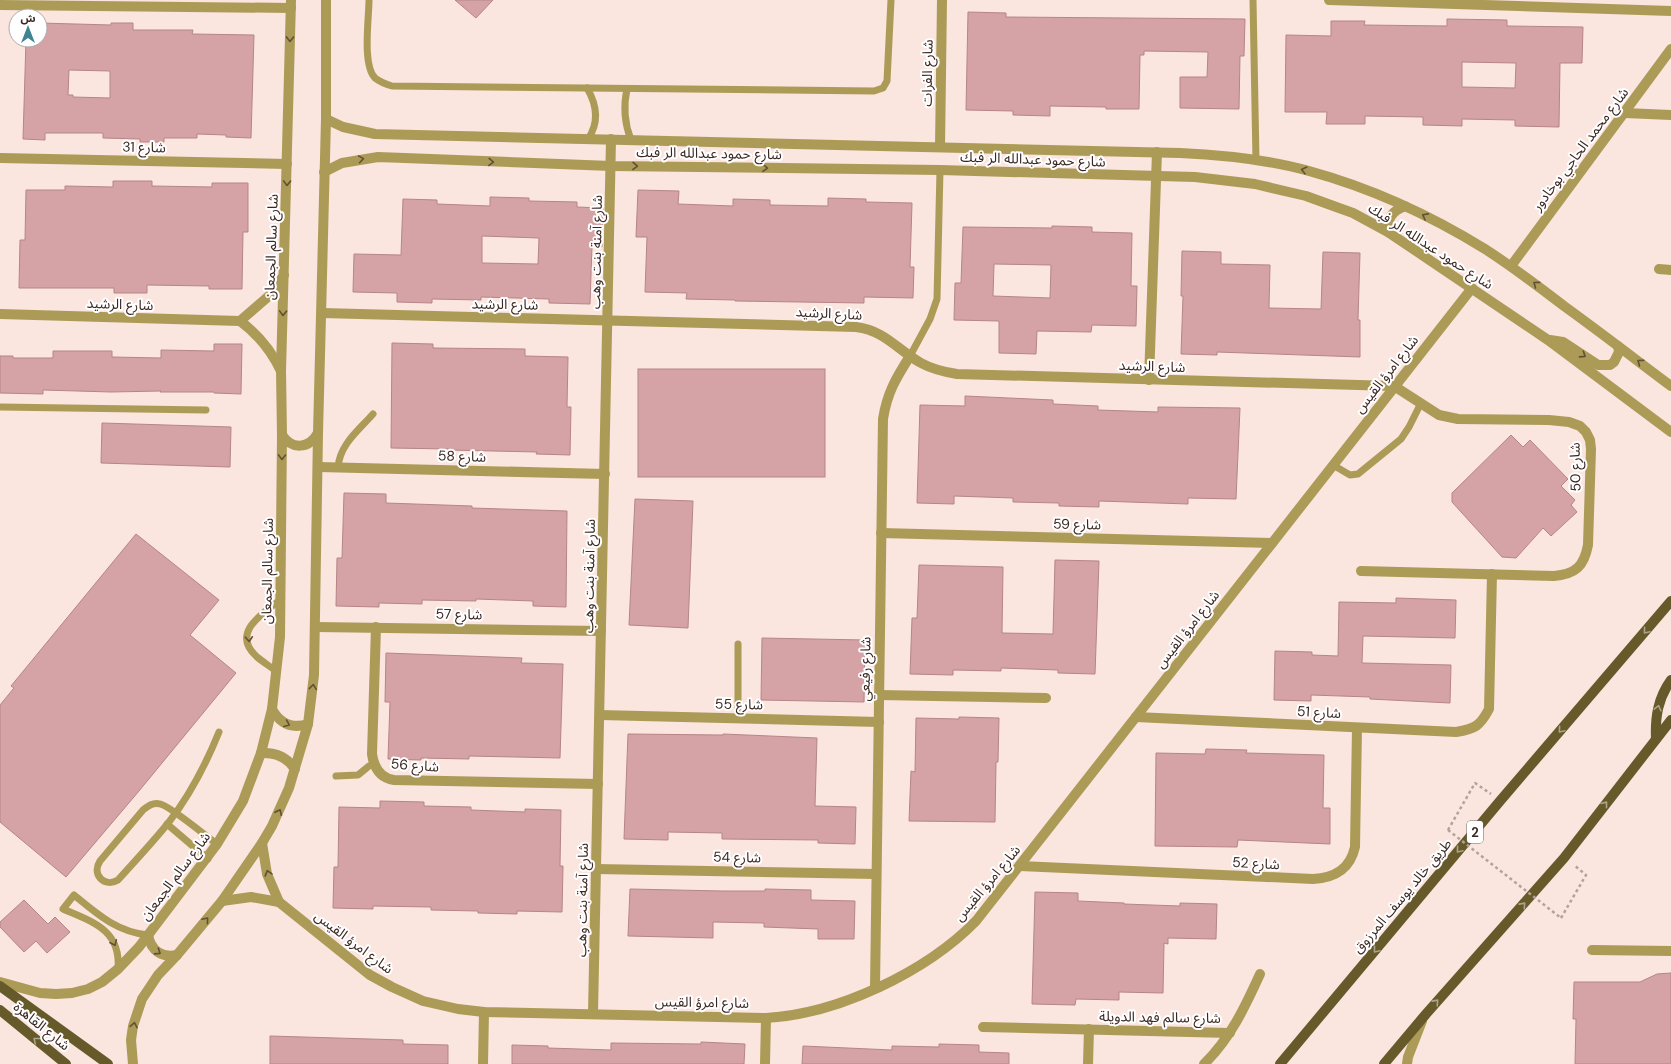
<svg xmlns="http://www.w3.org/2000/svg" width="1671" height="1064" font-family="'DM Sans','Noto Sans Arabic',sans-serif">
  <rect width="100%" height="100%" fill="#fae5df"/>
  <g fill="#d5a2a5" stroke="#b68587" fill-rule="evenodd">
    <polygon points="455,0 493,0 476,18"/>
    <polygon points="968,12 1006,13 1006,17 1245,19 1244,56 1240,56 1239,109 1180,108 1180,77 1207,77 1208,52 1144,51 1144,55 1140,55 1139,109 1106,109 1106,107 1050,106 1050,116 1013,115 1013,111 966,110"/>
    <path d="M1447 19 1507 20V26L1583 27 1582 63H1560L1559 127 1515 126V120L1462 119V126L1423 125V117L1365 116V124H1326L1327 112H1285L1286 35 1331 36V21H1365L1364 25 1447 26ZM1462 62 1516 63 1515 88 1462 87Z"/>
    <path d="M40 23 111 25V23H133V30H193L192 34 254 35 251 138 226 137V135L197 134V138H164V142H140V139L103 138V133H45V140L23 139 26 40H40ZM69 70 110 71V98L73 97V95H68Z"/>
    <polygon points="113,181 152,181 152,186 212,187 212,183 248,183 248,232 243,232 242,289 209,289 209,286 147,285 147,293 114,293 114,288 19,288 20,240 25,240 26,190 65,190 65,186 113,187"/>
    <polygon points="638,190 679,191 678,204 733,206 733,199 770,200 770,205 828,206 828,198 866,199 866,202 912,203 910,267 914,267 913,298 864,297 864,303 735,301 735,300 686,299 687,293 645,292 647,237 636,237"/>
    <path d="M490 197 529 198V201L577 202V207L603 208 602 247 592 246 590 304 549 303V299L481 297V300L432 299V303L397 302V293L353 292 354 254 401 255 403 199 437 200V204L490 206ZM482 236 539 238 538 264 482 263Z"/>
    <path d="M1052 226 1092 227V232L1132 233 1131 286H1137L1136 326 1092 325 1091 332 1037 331 1036 354 999 353V321L954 320 955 283H961L963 227 1052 228ZM994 264 1051 265 1050 298 993 296Z"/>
    <polygon points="1182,251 1221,252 1221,264 1270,265 1269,308 1321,309 1323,252 1360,253 1358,320 1360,320 1360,357 1217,352 1217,355 1181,354 1183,296 1181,296"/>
    <polygon points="392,343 433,344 433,348 525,349 525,356 568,357 567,407 571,407 570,455 536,454 537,452 448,450 448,449 391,448"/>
    <polygon points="214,344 242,344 241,394 214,393 214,392 160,392 161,391 111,392 43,390 43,394 0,393 0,356 13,356 13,358 53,358 53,351 112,351 112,357 161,358 161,350 214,351"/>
    <rect x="638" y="369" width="187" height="108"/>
    <polygon points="965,396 1053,400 1053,404 1098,406 1098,410 1158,412 1158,407 1240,408 1236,499 1188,498 1188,504 1099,501 1099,507 1059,506 1059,503 1013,502 1013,498 954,496 954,504 917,503 920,405 965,406"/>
    <polygon points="102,423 231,427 230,467 101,463"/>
    <polygon points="1511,435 1523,447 1530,440 1568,479 1561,486 1575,500 1571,505 1577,512 1551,536 1543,528 1516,558 1502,557 1452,502 1452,493"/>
    <polygon points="344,493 386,494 386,503 472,506 472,508 567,511 566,607 533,606 533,601 476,599 476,601 422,600 422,604 379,603 379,607 336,606 337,558 342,558"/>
    <polygon points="635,499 693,501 688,628 629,625"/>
    <polygon points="136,534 219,600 190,635 236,673 139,791 66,877 0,822 0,705 14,688 11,686"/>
    <polygon points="1055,560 1099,561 1095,674 1058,673 1058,670 1001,668 1001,671 953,670 953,675 910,674 912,618 917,618 919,565 1003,567 1002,633 1053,634"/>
    <polygon points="1396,598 1456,600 1455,638 1363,636 1362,663 1451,665 1450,703 1370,699 1370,697 1311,695 1311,701 1274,700 1275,651 1312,652 1312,655 1338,656 1339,602 1396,603"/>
    <polygon points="762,638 865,640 864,702 761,700"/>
    <polygon points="386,653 522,658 521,663 563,664 560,758 469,756 469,759 421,758 421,760 388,759 390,702 385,702"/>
    <polygon points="959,717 999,718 998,762 996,762 995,822 909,821 911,771 915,772 916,718 959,719"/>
    <polygon points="628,734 723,735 723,734 817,738 815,806 856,807 855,844 818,843 818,840 722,839 722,833 668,832 668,840 624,839"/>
    <polygon points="1206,749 1247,750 1246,753 1324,755 1323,808 1330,808 1330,844 1238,840 1237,847 1155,846 1156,753 1205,754"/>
    <polygon points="380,801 424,802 424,806 471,807 471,810 525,812 525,809 561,810 560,866 563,866 562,912 517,911 517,914 478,913 478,911 431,910 431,907 373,906 373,909 333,908 334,867 338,867 339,807 380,808"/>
    <polygon points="630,889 722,891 765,891 765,889 811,890 811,900 855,901 854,939 818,939 818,929 764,927 764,923 713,922 713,938 628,936"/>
    <polygon points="1035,892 1078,893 1078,901 1124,903 1124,904 1180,906 1180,903 1217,904 1216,939 1168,938 1168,944 1164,943 1163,993 1119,992 1119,1000 1076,999 1075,1005 1032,1004"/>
    <polygon points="24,900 48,924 55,917 70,932 47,953 36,941 24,952 0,927 0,922"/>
    <polygon points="1671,973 1671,1064 1575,1064 1576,1019 1573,1019 1574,982 1640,982 1657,974"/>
    <polygon points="270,1036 403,1040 403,1044 448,1045 448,1064 270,1064"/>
    <polygon points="701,1042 745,1044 744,1064 512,1064 512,1045 548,1046 548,1048 611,1050 611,1043 701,1044"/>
    <polygon points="939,1044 979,1045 979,1052 1009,1053 1009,1064 802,1064 803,1046 892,1050 892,1046 939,1047"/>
  </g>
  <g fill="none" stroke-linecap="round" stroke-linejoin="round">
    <g stroke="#b5a19b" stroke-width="2.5" stroke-dasharray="3 3" stroke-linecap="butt">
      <polyline points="1448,830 1475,783 1491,794"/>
      <polyline points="1561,918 1586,875 1574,865"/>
    </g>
    <g stroke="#ac9b57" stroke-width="7">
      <path d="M369 0C369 18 362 65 375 78 380 82 385 84 392 86L874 91 883 88 887 81 891 0"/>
      <polyline points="1253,0 1256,160"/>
      <path d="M587 88C597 105 599 123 588 139"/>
      <path d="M627 89C623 107 624 122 631 140"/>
      <polyline points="910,356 930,319 937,299 940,170"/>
      <polyline points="0,407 206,410"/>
      <polyline points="1333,465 1350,475 1358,474 1401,439 1409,427 1421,403"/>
      <path d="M338 467C340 444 359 430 373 414"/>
      <path d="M277 672C271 667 263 662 257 657 230 633 262 614 280 600"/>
      <polyline points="738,718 738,644"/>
      <polyline points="336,776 358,775 369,766 374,764"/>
      <polyline points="167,824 208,859"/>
      <path d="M217 844C207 837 169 805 160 804 153 802 148 806 143 810L100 861C91 875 105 888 118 880 135 861 153 842 169 822 190 795 206 764 219 732"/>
      <path d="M118 969C121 930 93 922 63 909L74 895C97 914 117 932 148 935"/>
    </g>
    <g stroke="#ac9b57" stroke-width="10">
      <polyline points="1329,0 1671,11"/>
      <polyline points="0,5 291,8"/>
      <polyline points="1625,113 1671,115"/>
      <polyline points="940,147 942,0"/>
      <polyline points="0,158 287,164"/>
      <polyline points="1511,266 1671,49"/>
      <polyline points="1659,269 1671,270"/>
      <path d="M322 313 856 327C886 331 896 349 921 363 932 369 944 372 957 374L1394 386 1439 415 1458 419 1549 420 1569 422 1580 426 1586 432 1590 440 1591 449 1588 545C1584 566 1576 574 1554 576L1361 571"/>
      <path d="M0 314 240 321C259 335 271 350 281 371"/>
      <polyline points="240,321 270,295 284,275"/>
      <polyline points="1149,380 1157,152"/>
      <polyline points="319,467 605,474"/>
      <polyline points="881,533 1272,543"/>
      <polyline points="316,627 601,631"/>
      <path d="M376 627 372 754C374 768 380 778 394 780L598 784"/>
      <polyline points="879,695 1046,698"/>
      <polyline points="600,715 879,722"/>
      <path d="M1136 717 1456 732C1475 729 1480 726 1489 709L1492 574"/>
      <path d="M262 843 267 874 279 902 370 975 392 987 423 1001 458 1009 484 1012 766 1018C838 1014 926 972 976 921L1472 288"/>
      <path d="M1020 866 1313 879C1335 878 1350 869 1355 847L1357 728"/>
      <polyline points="596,869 876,874"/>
      <polyline points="222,901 251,897 279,902"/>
      <polyline points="1592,950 1671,951"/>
      <path d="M875 988 883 419C887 393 896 378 910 356"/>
      <polyline points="593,1013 611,139"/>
      <polyline points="983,1027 1230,1033"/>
      <polyline points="483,1064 484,1012"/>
      <polyline points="765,1064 766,1018"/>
      <polyline points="1088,1064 1089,1029"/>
      <path d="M1204 1064C1230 1039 1245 1007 1260 974"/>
    </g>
    <g stroke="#ac9b57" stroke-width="10">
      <path d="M326 119 343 127 375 134 1180 153C1223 155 1267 159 1309 171 1371 188 1430 215 1485 249 1513 267 1538 286 1564 306 1600 332 1635 359 1671 386"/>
      <polyline points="324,172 342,163 378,157 611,166 940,170 1195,177 1255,184 1306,196 1339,208 1353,213 1388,232 1548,340 1671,432"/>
      <path d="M1388 232C1387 218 1392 211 1405 206"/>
      <polyline points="1550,340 1563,342 1598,365 1610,365 1614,362 1619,352 1618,346"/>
      <path d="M282 435C292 450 309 449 318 433"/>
      <path d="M272 709C280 724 292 729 308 724"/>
      <path d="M261 753C276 752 287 757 295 769"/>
      <path d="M148 935C151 951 162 958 177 955"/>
      <polyline points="0,982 40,993 56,994 72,993 88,989 102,982 118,969 139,947 217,844 243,801 261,753 272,709 280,637 282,435 281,371 291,0"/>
      <polyline points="133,1064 131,1040 133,1026 142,999 158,975 177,955 222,901 262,843 272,826 289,788 308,724 314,675 318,433 326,119 326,0"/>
      <polyline points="1407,1064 1408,1057 1422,1021"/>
    </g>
    <g stroke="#665a2a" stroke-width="10">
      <path d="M1656 739C1655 717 1658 698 1671 680"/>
      <polyline points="0,986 108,1064"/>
      <polyline points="0,1010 66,1064"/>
      <polyline points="1280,1064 1500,801 1671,601"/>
      <polyline points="1384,1064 1426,1014 1564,858 1671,720"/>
    </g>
    <polyline stroke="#b5a19b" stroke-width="2.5" stroke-dasharray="3 3" stroke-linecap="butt" points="1448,830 1561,918"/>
  </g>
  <defs><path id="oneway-chevron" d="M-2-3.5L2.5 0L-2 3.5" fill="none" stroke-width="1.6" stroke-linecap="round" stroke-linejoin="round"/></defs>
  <g stroke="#625035">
    <use href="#oneway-chevron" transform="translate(290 39) rotate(91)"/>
    <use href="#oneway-chevron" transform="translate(361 159) rotate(-9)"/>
    <use href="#oneway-chevron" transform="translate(491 162) rotate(2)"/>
    <use href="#oneway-chevron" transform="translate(635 166) rotate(1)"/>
    <use href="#oneway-chevron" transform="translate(765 168) rotate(1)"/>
    <use href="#oneway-chevron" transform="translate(1304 170) rotate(-166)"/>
    <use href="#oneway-chevron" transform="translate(287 183) rotate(92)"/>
    <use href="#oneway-chevron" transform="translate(1425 216) rotate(-152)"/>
    <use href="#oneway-chevron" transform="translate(1536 284) rotate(-143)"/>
    <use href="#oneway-chevron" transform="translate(283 313) rotate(92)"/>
    <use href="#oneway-chevron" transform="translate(1583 355) rotate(33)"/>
    <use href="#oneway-chevron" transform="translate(1640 362) rotate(-143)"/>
    <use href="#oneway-chevron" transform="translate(282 457) rotate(91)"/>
    <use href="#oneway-chevron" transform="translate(249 639) rotate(87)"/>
    <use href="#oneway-chevron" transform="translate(313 687) rotate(-84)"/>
    <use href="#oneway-chevron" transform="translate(287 724) rotate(23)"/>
    <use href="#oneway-chevron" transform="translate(279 812) rotate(-65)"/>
    <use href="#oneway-chevron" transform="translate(268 873) rotate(-106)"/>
    <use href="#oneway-chevron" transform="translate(206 920) rotate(-50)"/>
    <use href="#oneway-chevron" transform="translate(114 943) rotate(65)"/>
    <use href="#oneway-chevron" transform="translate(158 952) rotate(33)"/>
    <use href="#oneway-chevron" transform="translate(134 1025) rotate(-79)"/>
  </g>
  <g stroke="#aba48a">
    <use href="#oneway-chevron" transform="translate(1646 631) rotate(130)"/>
    <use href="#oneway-chevron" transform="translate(1658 708) rotate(-76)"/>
    <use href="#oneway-chevron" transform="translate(1561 730) rotate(130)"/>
    <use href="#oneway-chevron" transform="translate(1605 804) rotate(-52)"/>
    <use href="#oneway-chevron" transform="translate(1459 850) rotate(130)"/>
    <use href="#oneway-chevron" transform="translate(1523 905) rotate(-48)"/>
    <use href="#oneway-chevron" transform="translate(1376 950) rotate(130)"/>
    <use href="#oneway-chevron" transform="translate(1436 1002) rotate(-48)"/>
    <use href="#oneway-chevron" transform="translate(36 1040) rotate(-141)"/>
  </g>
  <g text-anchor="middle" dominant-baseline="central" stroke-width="4" stroke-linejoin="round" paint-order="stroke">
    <rect fill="#fff" stroke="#756864" stroke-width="1" x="1467" y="821" width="16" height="22" rx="3"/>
    <g font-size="13" font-weight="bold" fill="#3a2722">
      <text x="1475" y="832">2</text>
    </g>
    <g font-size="14" fill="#3a2722" stroke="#fff">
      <text transform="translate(927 73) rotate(-89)">شارع الفرات</text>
      <text transform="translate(144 147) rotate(1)">شارع 31</text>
      <text transform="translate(1580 149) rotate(-53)">شارع محمد الحاجي بوخادور</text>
      <text transform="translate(709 153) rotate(1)">شارع حمود عبدالله الر فبك</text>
      <text transform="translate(1033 159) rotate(2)">شارع حمود عبدالله الر فبك</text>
      <text transform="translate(1431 246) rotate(33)">شارع حمود عبدالله الر فبك</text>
      <text transform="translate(271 247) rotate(-88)">شارع سالم الجمعان</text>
      <text transform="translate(596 252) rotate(-89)">شارع آمنة بنت وهب</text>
      <text transform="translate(120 304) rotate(2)">شارع الرشيد</text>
      <text transform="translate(505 304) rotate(1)">شارع الرشيد</text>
      <text transform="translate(829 313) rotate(3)">شارع الرشيد</text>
      <text transform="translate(1152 366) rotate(2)">شارع الرشيد</text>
      <text transform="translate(1386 374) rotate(-52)">شارع امرؤ القيس</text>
      <text transform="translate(462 456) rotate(2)">شارع 58</text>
      <text transform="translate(1575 467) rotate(-91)">شارع 50</text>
      <text transform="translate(1077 524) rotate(1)">شارع 59</text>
      <text transform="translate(267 571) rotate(-89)">شارع سالم الجمعان</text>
      <text transform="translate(589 576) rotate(-89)">شارع آمنة بنت وهب</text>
      <text transform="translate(459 614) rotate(1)">شارع 57</text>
      <text transform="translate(1187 629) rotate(-52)">شارع امرؤ القيس</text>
      <text transform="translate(865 669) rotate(-89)">شارع رفيعي</text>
      <text transform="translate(739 704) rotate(1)">شارع 55</text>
      <text transform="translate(1319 712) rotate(3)">شارع 51</text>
      <text transform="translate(415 765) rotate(4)">شارع 56</text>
      <text transform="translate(737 857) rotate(1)">شارع 54</text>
      <text transform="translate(1256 863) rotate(3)">شارع 52</text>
      <text transform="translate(175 876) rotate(-53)">شارع سالم الجمعان</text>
      <text transform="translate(987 883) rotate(-50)">شارع امرؤ القيس</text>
      <text transform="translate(1402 896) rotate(-50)">طريق خالد يوسف المرزوق</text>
      <text transform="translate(582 900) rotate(-89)">شارع آمنة بنت وهب</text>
      <text transform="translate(354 942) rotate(37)">شارع امرؤ القيس</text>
      <text transform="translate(702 1002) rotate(1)">شارع امرؤ القيس</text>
      <text transform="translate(1160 1017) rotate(1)">شارع سالم فهد الدويلة</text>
      <text transform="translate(42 1026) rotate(39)">شارع القاهرة</text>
    </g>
  </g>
  <g transform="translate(28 28)"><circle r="19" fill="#ffffff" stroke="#b0a9a7"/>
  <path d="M0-3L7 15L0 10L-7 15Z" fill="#408393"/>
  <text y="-6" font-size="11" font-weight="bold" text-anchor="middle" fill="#3a2722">ش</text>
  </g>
</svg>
